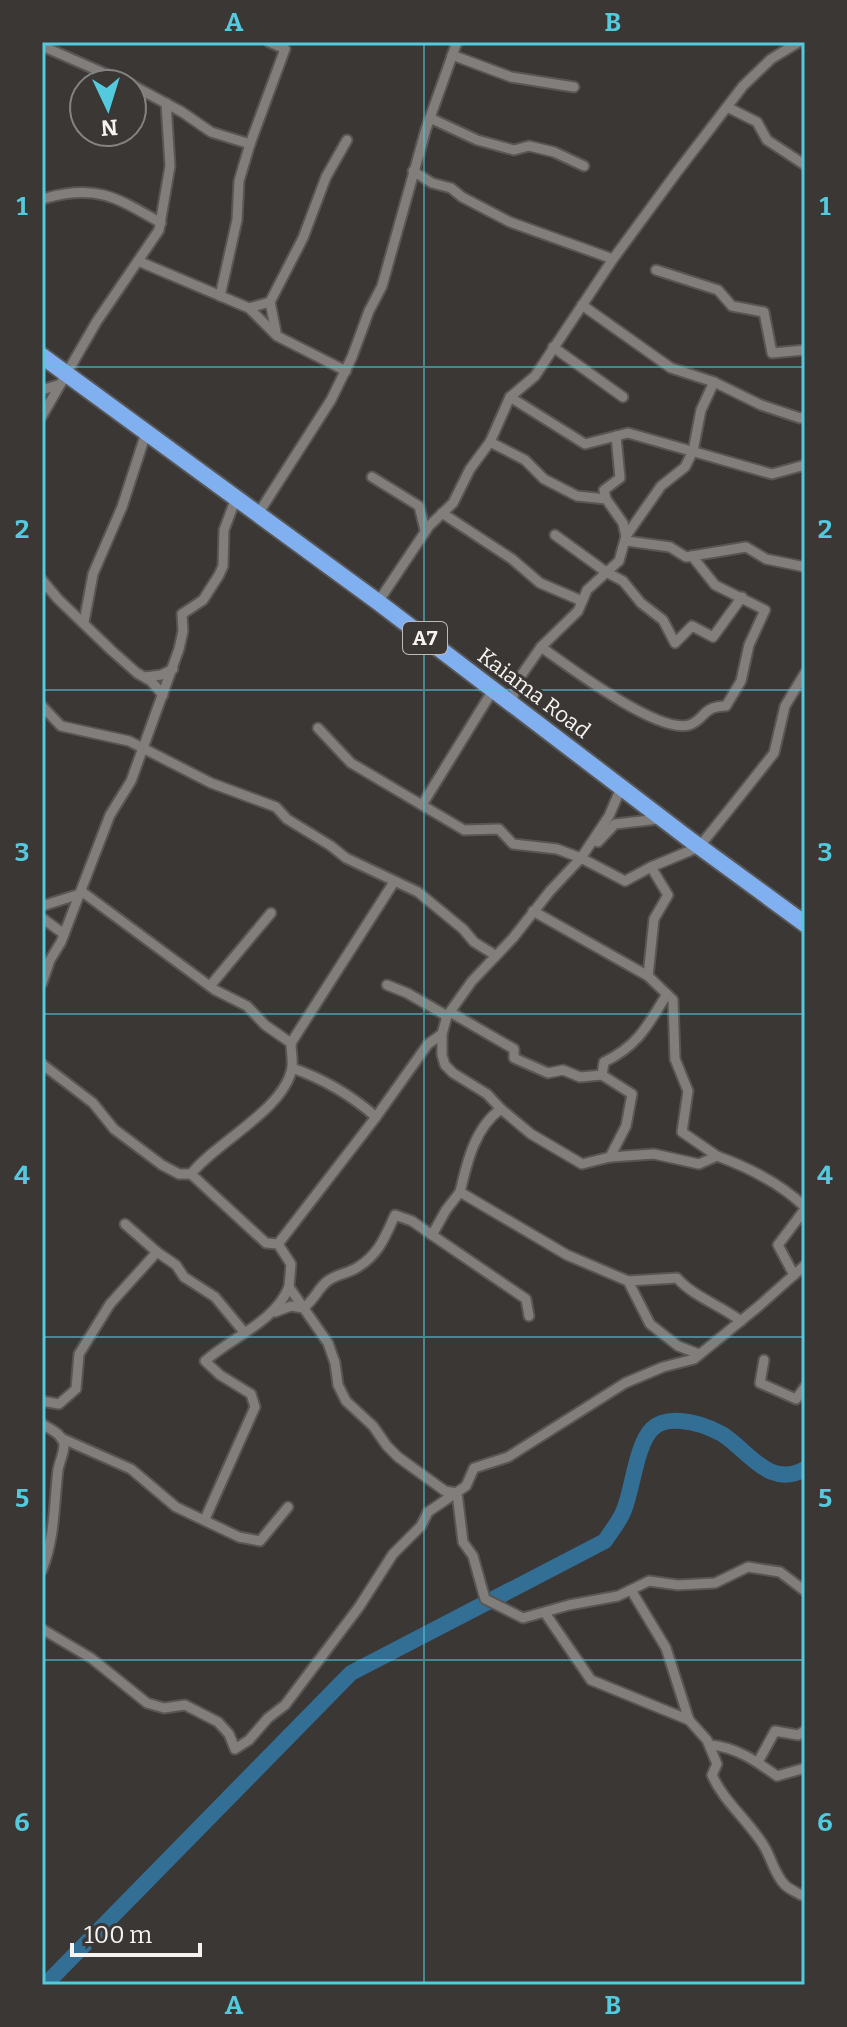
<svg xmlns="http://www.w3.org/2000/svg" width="847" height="2027" font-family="Bitter,serif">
  <rect width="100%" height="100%" fill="#3a3735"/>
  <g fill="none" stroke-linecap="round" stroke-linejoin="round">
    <path stroke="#336e95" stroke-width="16" d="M45 1985 351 1673 605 1541C611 1531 620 1521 624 1510 633 1488 636 1445 652 1429 660 1421 671 1420 681 1421 696 1422 709 1427 722 1434 749 1451 769 1489 805 1469"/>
    <defs>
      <g id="street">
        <polyline points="42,46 129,84"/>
        <polyline points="452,55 511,77 574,87"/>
        <polyline points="132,85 182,112 211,132 250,144 285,49 269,42"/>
        <polyline points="727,107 757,122 767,140 805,165"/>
        <polyline points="430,118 477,140 514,150 529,146 554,152 584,166"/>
        <polyline points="413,171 432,183 451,188 462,197 510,222 613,259"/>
        <path d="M46 198C98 184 117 198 161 223"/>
        <polyline points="138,261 249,308 277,336 346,371"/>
        <polyline points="656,270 718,290 732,306 764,312 772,353 805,350"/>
        <polyline points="220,296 237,220 239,181 250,144"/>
        <polyline points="582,305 671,368 714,382 761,405 800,418 805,417"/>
        <polyline points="249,308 270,302"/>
        <polyline points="276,332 270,302 303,238 326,177 347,140"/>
        <polyline points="553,347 623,397"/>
        <polyline points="42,390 58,385"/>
        <polyline points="510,397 585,444 628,433 772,474 805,465"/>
        <polyline points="42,416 97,321 159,230 170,166 166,103"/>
        <polyline points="490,442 525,460 544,479 577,496 606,499 623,523 627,541 670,547 686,557 746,547 766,559 805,567"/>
        <polyline points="372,477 419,506 425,530"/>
        <polyline points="606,499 604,490 620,478 616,436"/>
        <polyline points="442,513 512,559 540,583 582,601"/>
        <polyline points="258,514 331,400 352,357 369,311 382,286 426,129 457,42"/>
        <polyline points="555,535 606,572 623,581 641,603 663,620 675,643 692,626 713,637 742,597"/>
        <polyline points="42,580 58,599 111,650 137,673 151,681 163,695"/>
        <polyline points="378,602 429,526 453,503 470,469 490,442 510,397 535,376 613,259 677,172 743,86 771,59 799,42"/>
        <polyline points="84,622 93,574 122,507 146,433"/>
        <path d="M541 647C568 666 658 734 689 725 705 720 702 706 726 706L741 681 749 645 765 610 715 585 692 556"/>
        <polyline points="145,677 161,675 173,669"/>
        <polyline points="511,704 518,680 541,647 578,611 587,590 619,561 626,536 661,486 685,467 693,451 701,410 714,382"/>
        <polyline points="42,706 61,726 129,741 211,783 276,807 287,819 331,846 346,858 418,892 463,929 474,942 495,955"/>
        <polyline points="318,728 351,763 464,830 499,829 513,844 557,849 581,858 625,881 651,867"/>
        <path d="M621 788 609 816 581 858 550 891 513 938 472 981 447 1016 442 1034V1055L445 1065 453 1073 487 1094 501 1109 531 1134 582 1164 610 1157 654 1154 699 1164 717 1156C750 1168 780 1183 805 1207"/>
        <polyline points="422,805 493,690"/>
        <polyline points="598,842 615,824 659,819"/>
        <path d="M81 891 215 990 247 1006 265 1025 291 1043C291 1050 293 1061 292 1068 284 1110 216 1142 191 1174L266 1243 278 1244 291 1264 289 1287 328 1343 335 1363 338 1385 346 1401 373 1426 387 1446 398 1457 445 1491 457 1493 463 1542 473 1556 485 1599 523 1618 569 1605 618 1596 649 1581 678 1585 715 1583 748 1567 780 1572 805 1591"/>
        <polyline points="42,906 80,894"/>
        <polyline points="533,911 648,976 673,1000 675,1059 688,1091 682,1132 717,1156"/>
        <polyline points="42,918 64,934"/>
        <polyline points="648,976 654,919 668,895 651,867 699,847 736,801 774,753 785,706 805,673"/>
        <polyline points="42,983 50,960 61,942 110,815 131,781 179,649 183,631 182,614 203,600 219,575 223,566 224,530 236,498"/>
        <polyline points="387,985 407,993 447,1016"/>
        <polyline points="210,986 271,913"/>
        <path d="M450 1012 514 1049V1058L548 1073 563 1070 580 1077 602 1075 604 1062C638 1046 648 1025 667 994"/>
        <polyline points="291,1043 394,882"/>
        <polyline points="42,1064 93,1103 114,1129 162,1165 179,1174 191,1174"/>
        <path d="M292 1068C324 1079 351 1095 376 1117"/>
        <polyline points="602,1075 632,1094 626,1126 610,1157"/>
        <path d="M501 1109C475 1127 467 1162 460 1192L567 1255 628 1281 650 1324 678 1346 699 1354"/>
        <polyline points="460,1192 446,1210 432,1235 526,1299 529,1316"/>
        <polyline points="278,1244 376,1117 428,1044 442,1034"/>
        <polyline points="157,1252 176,1265 184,1277 215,1297 244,1332"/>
        <polyline points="794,1275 778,1245 805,1209"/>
        <path d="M628 1281 677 1278C694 1297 720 1305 741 1321"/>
        <path d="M275 1312 291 1306 303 1308C317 1298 317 1288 329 1280 338 1274 349 1273 358 1267 379 1254 385 1237 395 1215L412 1221 432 1235"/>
        <polyline points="764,1360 760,1383 796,1399 805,1387"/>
        <polyline points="42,1401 59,1404 76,1389 79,1354 110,1304 157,1252 125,1224"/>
        <path d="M42 1424C50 1429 63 1434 64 1445 64 1453 59 1463 58 1470 54 1503 55 1538 42 1570"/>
        <polyline points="61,1438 131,1469 176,1507 239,1537 260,1541 288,1507"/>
        <path d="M205 1519 255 1407 251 1394 220 1375 205 1361C232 1337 275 1322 289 1287"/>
        <polyline points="631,1590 666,1648 689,1720"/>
        <path d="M545 1613 591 1680 689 1720 707 1740 717 1764 712 1775C724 1802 748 1820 764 1846 772 1859 774 1874 785 1885 789 1889 796 1892 801 1895L805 1893"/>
        <polyline points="42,1629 91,1658 147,1703 164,1708 185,1705 218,1722 229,1734 235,1749 249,1740 268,1718 285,1705 359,1607 393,1554 421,1526 428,1512 466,1486 474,1468 508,1457 625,1383 663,1367 694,1359 759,1306 805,1265"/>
        <path d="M710 1745C736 1747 756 1761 777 1776L805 1768"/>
        <polyline points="758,1762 775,1731 798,1735 805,1731"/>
      </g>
      <polyline id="highway" points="42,356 378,602 689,839 805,924"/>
    </defs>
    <use href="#street" stroke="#585655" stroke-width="13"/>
    <use href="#highway" stroke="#585655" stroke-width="20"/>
    <use href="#street" stroke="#817e7c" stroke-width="9"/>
    <use href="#highway" stroke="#81b0f1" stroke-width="16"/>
  </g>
  <path fill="none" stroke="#54cade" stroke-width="2" stroke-opacity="0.55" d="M424 42V1985M42 367H805M42 690H805M42 1014H805M42 1337H805M42 1660H805"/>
  <g text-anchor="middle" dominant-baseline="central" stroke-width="6" stroke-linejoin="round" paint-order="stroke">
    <rect fill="#3a3735" stroke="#bdbbba" stroke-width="2" x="403" y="622" width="44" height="32" rx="6"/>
    <g font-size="20" font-weight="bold" fill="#f5f4f3">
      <text x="425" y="638">A7</text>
    </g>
    <g font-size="22" fill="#f5f4f3" stroke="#3a3735">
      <text transform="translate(534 693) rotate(37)">Kaiama Road</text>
    </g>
  </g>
  <rect width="847" height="2027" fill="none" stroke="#3a3735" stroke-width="88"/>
  <g transform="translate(108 108) rotate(176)"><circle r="38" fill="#3a3735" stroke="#858381" stroke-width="2"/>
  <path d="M0-6L14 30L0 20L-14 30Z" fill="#54cade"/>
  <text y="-12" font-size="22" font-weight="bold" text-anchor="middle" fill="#f5f4f3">N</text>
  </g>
  <path d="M72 1943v12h128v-12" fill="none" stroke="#f5f4f3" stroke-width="4"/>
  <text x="84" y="1943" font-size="24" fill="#f5f4f3" stroke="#3a3735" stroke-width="6" paint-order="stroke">100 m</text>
  <rect x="44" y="44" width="759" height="1939" fill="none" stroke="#54cade" stroke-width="3"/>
  <g font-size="26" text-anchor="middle" font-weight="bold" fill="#54cade">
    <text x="234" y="31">A</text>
    <text x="613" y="31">B</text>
    <text x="22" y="215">1</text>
    <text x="825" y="215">1</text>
    <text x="22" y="538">2</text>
    <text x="825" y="538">2</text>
    <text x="22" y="861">3</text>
    <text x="825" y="861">3</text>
    <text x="22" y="1184">4</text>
    <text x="825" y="1184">4</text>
    <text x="22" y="1507">5</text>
    <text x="825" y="1507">5</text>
    <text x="22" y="1831">6</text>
    <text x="825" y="1831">6</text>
    <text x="234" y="2014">A</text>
    <text x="613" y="2014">B</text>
  </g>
</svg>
